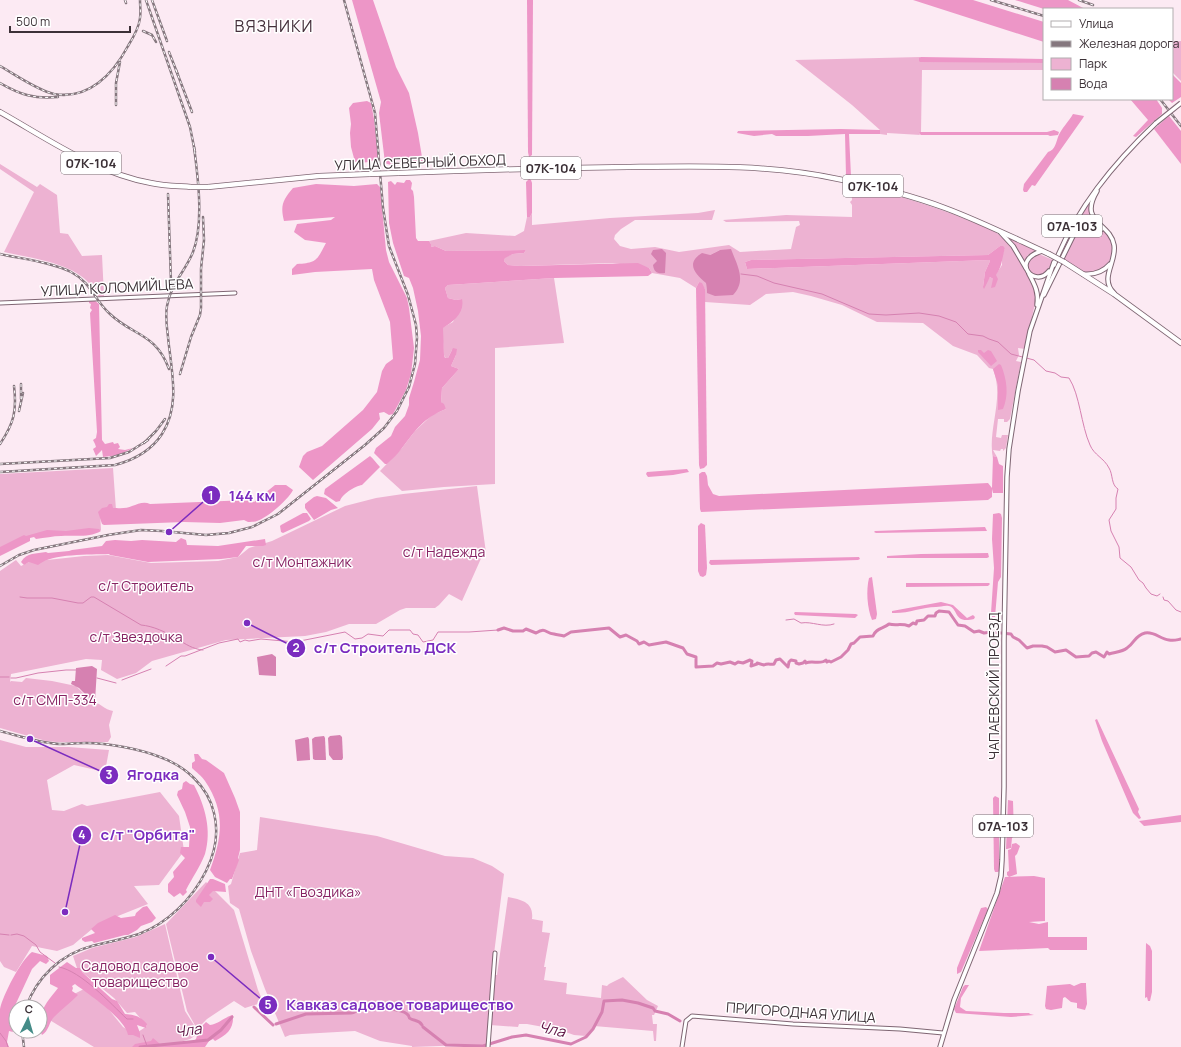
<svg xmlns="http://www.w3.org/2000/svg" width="1181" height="1047" font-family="Manrope,sans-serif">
  <rect width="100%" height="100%" fill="#fceaf3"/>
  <g fill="#edb2d2" fill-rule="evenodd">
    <polygon points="1181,41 1181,81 1172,72 1172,42"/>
    <polygon points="921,57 919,59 1044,63 1044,70 922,70 921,132 919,134 921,135 887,133 887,135 880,134 880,130 852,105 795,60"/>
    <path d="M0 164 37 187 40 184 57 195 60 233 68 234 82 256 102 255 104 296 99 297C96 292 92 286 88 282 69 262 30 258 4 252L34 192 0 169Z"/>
    <path d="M851 184C890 193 928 204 965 219 976 224 989 227 998 234 1014 246 1034 279 1036 299L1025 349 1018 348 1019 355 1016 361 1021 362 1010 419 1007 422H1004V419H998L996 437 1001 438 1002 435H1008L1006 448 1003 451V449H1001L1000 451 993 450 997 457 993 456V459C987 429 1005 399 993 369L989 368 977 355 953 346 923 323 877 322 842 305 811 296 793 292 766 294 750 305 705 302V289L699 282 696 288 680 278 652 273 649 268 613 263 520 266 508 265 504 261 505 257 513 254 524 253 526 250 446 251 435 246 431 247V244L429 241 466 233 515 236 524 231 527 217H530L532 213V225L610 218 698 213 715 210 712 220H635L621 229 615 235 614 239 620 246 631 249 655 247 679 252 729 245 740 252 791 249 796 227 800 225 799 221 726 222 723 220 786 215 852 217V205L850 202 852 200ZM1000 246 1005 248 1002 256V265L993 279 990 277 983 287 985 272 990 261 989 260 747 269 745 262 751 260 988 255ZM720 250 707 293 706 283 710 255Z"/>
    <polygon points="1094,192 1092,217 1100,227 1078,228 1044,294 1056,262 1074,224"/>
    <path d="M1092 227C1096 228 1101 229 1104 231 1122 245 1109 276 1087 273 1078 271 1070 264 1062 259L1075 233 1083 228Z"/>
    <polygon points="1008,237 1036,251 1028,255 1024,264"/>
    <path d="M1039 254 1053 260C1047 272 1048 275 1035 276L1028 269C1027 259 1030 258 1039 254Z"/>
    <polygon points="554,278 564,343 495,348 495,484 444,487 402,491 380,471 402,448 415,431 432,415 446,409 441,402 442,388 459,369 451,366 456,355 452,350 448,358 446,359 444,355 442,328 453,322 462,299 456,300 448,298 445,288 448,285"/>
    <polygon points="113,468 116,510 100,510 101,530 25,537 0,550 0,474"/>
    <path d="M477 486 486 553 483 554 462 601 449 594 439 605 435 608H406L400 610 376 624H349L326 632 305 636 226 640 152 661 136 673 117 679 101 670 102 660 86 659 11 674 10 682 11 681 22 682 26 678 52 681 76 686 91 701C99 702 105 710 113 711L109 725 111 737 108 742H57L46 741 0 728V571L16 560 21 566 29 562 84 556 108 555 151 563 218 561 238 557 249 548 272 541 345 506 376 498 403 494Z"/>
    <polygon points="0,740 26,747 68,747 109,750 105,772 74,765 47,780 52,810 64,811 82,804 87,806 160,792 179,816 184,851 159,885 134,886 148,904 98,924 73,945 57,951 32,946 16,972 4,967 0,961"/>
    <polygon points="260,817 377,836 445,856 473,858 492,866 504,874 491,978 487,1045 467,1045 412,1047 412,1046 380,1041 355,1031 302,1034 290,1035 285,1037 265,989 251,951 239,909 230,903 228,886 231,884 240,853 257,850"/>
    <polygon points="206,882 234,910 258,990 268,1013 265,1013 258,1004 245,1008 234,1001 207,1019 197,1029 187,1011 166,924"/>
    <path d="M508 897C522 900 534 902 532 919L543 921 542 932 550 933 544 967H546L544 980 567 983 566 994 601 998 602 985 607 986 609 984 623 977 647 1000 658 1006 654 1015H652L653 1024H657L656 1041H654L653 1031 594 1026 586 1036 574 1035 560 1030 527 1024H519L518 1027 490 1025 493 975H497Z"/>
    <polygon points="165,924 185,1011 199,1033 190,1039 163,1047 94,1047 48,1019 54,1004 84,989 105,1005 123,1027 133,1033 138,1032 147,1026 135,1012 127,1013 114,998 77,968 73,956 92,948 136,937"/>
  </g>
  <g fill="#ed96c7">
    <path d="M352 0H373L396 67 409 93 418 133 423 163C411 163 395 168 385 163L379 113 381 102Z"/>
    <polygon points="527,0 533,0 532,155 529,157 528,152"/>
    <polygon points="913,0 973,0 1044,22 1044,42"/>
    <polygon points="1015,0 1068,0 1085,9 1044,9"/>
    <polygon points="921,57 1044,59 1044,63 920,62 919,61 919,58"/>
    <polygon points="1172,74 1181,83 1181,97 1172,103 1168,99 1172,99"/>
    <polygon points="1130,99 1156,99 1162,108 1162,114 1136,137 1133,136 1148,120"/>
    <path d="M367 101 371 103 374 119 378 157C372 163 363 163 355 162L351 147 350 133 351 124 349 108 353 103Z"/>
    <path d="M1073 114 1084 116 1083 118 1035 186 1032 185 1027 192H1024L1023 190 1024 184 1048 152C1055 150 1056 143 1058 137 1061 129 1069 121 1073 114Z"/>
    <polygon points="1169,116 1181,131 1181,164 1154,129"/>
    <polygon points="841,129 880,130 880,134 849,134 851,176 849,178 846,176 845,134 808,136 776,136 772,134 754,136 737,133 738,131"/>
    <polygon points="1054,130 1059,132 1058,135 1050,136 1048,135 921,135 919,133 920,132 1047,132"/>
    <polygon points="529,179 531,180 532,183 532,213 530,217 527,217 526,182"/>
    <path d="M406 180H410L412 183 411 189 413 191 414 197 416 238 418 241H429L431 244V247L435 246 446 251 526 250 524 253 513 254 505 258 504 261 508 265 520 266 638 263 649 268 652 273 648 276 554 278 448 285 445 288 448 298 456 300 462 299C465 313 453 322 443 328L444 355 445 358H448L453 348 457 349 456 355 451 366 459 369 442 388 441 402 444 404 446 409C423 418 416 430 402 448 398 454 392 459 387 464H385L374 453 376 448 391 436 395 427 405 416 409 405V398L414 382 420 360 421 336 418 311 413 288 409 278 404 276 393 243 389 223 388 182 391 181 395 185 397 182 404 183Z"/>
    <path d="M316 184 354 186 377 184 380 187 386 250 389 262 407 298 409 308 414 348 411 374 406 390 393 414 389 415 384 412 379 413 380 419 372 429 313 480 299 467 303 456 307 452 322 446 363 410 377 392 382 371 386 364 393 359 390 322 374 280 372 269 315 272 292 275V269L297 264C317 263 317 260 326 243L305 240 294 232 297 224 331 220 335 217 284 221C280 205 283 200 293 188Z"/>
    <path d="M1000 246H1003L1005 248C1002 258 1002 267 996 275L998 279 995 287 991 288 993 279 990 277 984 289 983 287 985 272 990 261 989 260 747 269 745 262 751 260 988 255Z"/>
    <polygon points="699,282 702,283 705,289 707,465 704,468 700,469 699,465 696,288"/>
    <polygon points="89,300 94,300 99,304 102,440 105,444 113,442 114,444 118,443 120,447 118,449 125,450 133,448 119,455 103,457 102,450 96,456 93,449 96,447 95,444 93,440 96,438 97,432 90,313 92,310 90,308 91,304 89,303"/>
    <polygon points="978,350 981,350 984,353 988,350 991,351 997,361 991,366 990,365 978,352"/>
    <path d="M999 364 1001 365C1007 380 1009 395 1003 409L998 410V385L993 369Z"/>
    <path d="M370 456C374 459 376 463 380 467L362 485C355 486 342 494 340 501L336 502 324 494 325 489Z"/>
    <polygon points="993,456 997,457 999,464 1003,466 1003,493 993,493 992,489 992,497 988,500 701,512 700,509 699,474 702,472 705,472 707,476 708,485 713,494 719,496 988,483 992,488"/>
    <polygon points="687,469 689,472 673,475 648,477 646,474 647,472"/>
    <path d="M275 485H286L293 490C289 499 267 518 257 521 254 522 251 522 248 522L244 520 220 523 184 522 104 525 102 524 98 512 102 508 107 507 109 504H112L113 508C118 508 127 509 132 506 138 504 144 501 150 504L249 500 254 502Z"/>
    <polygon points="317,496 326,498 338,508 331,510 314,520 305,508 305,504 314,497"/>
    <polygon points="303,513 307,513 311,519 309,521 283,533 281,532 280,526 281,525"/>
    <polygon points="999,513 1001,514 1002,518 1001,577 998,582 995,617 992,617 991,613 994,568 992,539 993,514"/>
    <polygon points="701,523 705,525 707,568 706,575 703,577 700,576 698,571 698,526"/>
    <polygon points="985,527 987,531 876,533 874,532 875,531"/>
    <path d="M89 528 99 529 101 531C89 538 75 535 61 536 53 536 45 538 36 539L34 537 30 538V541L0 556V547L24 535 26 536 47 530 66 531Z"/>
    <path d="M181 538 186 540 187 545 218 546 265 539 266 545 263 546H246L238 557 221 559 148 562 110 555 109 554C89 555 53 553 38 565L29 562 24 565 21 562C27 552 36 554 46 552L48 553 69 551 72 550 102 546 106 541 115 540 131 541 142 540 176 542Z"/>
    <polygon points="988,553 989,557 987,558 887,558 887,556 921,554"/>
    <polygon points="859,557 860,559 858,560 711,565 709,563 710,560"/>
    <path d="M872 577 877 614 876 619 872 620C867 608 866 590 869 578Z"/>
    <polygon points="906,583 989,583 990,584 988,586 906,587"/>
    <path d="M941 602 953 605 967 618 973 615 975 617 974 619C953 624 959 609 949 606 945 605 940 607 936 607 922 607 907 614 892 613V611Z"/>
    <polygon points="795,612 856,614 858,615 855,618 795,615 794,613"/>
    <polygon points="1097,719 1139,809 1138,812 1141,818 1139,819 1133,813 1102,741 1095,720"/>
    <path d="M194 754H198L202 759 206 760 224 773 235 798 240 812V850L238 858 239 860 232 879H230L227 883 215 877 210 870C222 837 226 812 205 781 202 776 196 772 192 768V763L195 761Z"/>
    <path d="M186 781 190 784 194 785C205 806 212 830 205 854 200 867 192 878 186 890L187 892 183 896 180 893 174 897 168 892V884L174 877 173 872 185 858 180 853 181 847H189L190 827 185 812 177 795 178 791 182 789 183 783Z"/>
    <polygon points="995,796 999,798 999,871 998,872 995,872 994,869 993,798"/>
    <polygon points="1008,800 1013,801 1014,836 1012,838 1011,848 1007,849 1006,849"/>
    <polygon points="1181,815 1181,822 1144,826 1139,821"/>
    <polygon points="1016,843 1020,846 1017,854 1015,856 1017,874 1009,877 1007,875 1007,872 1009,871 1008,850 1011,849 1012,844"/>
    <polygon points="1034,876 1045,878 1045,921 1029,922 1039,924 1048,922 1048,937 1087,937 1087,950 1050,950 1048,948 979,951 1005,877"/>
    <polygon points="210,879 213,879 225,884 226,892 213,891 209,895 213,899 210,902 204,902 201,907 196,902 196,900"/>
    <polygon points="147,906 156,918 152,922 141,926 137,930 128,935 125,935 94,943 92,941 85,942 82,940 82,938 95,933 91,929 98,923 115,915 121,918 135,916 136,913 143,907"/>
    <polygon points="986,907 988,909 961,972 957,974 957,968 981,908"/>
    <polygon points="1146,943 1150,946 1152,951 1152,992 1150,1001 1148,1001 1147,997 1145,998"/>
    <path d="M32 952 47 956 49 961 46 964 40 961 32 969 12 1012 11 1018 14 1017 11 1020C10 1025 12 1025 15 1028H12L13 1032 9 1031 7 1042 9 1047H0C0 1036 0 1020 0 1009 3 995 21 960 32 952Z"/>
    <path d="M67 962 76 968H80L82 972 112 999 117 1001 125 1014C135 1015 140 1016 147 1024L146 1028 137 1025 140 1033V1038L133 1035H128C125 1018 88 994 75 984L72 986 73 988 72 991 78 995C70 1003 62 1009 54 1017 49 1022 49 1031 42 1035 40 1031 40 1029 40 1024 40 1008 49 1000 58 988L50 984V975Z"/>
    <polygon points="1081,983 1086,983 1086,985 1087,1004 1085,1010 1077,1008 1077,1003 1071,1002 1065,997 1063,998 1062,1008 1051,1010 1046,1009 1045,1006 1047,986 1070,984 1074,986"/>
    <polygon points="965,985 969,985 961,998 960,1007 966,1011 1004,1013 1029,1013 1030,1014 1034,1015 1011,1017 956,1013 954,1009 963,987"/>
    <path d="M233 1015C234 1029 227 1035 215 1041L213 1039 209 1041 205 1047H132L135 1044 151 1041 153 1038 160 1044 194 1041 196 1039 199 1029 206 1022 210 1025C219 1024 224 1017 233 1015Z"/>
  </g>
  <g fill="#d681b1">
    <path d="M662 249 666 253 665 273C657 274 654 272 653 265L657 261 651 254 653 250Z"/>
    <path d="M731 249C737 265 747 281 733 295L715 296 707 293 706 283C694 273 686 263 702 253L710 255 720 250Z"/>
    <polygon points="272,654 276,657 276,676 259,675 257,657"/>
    <polygon points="92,666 97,669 95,701 91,700 79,688 71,684 72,681 75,681 76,668"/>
    <polygon points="340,735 342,737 343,758 342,760 333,760 329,755 328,738 330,736"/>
    <polygon points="308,737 309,739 310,759 310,760 297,761 295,740"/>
    <polygon points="315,737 324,736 325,738 326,760 315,760 313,759 312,739"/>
  </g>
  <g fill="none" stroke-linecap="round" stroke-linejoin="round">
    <g stroke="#d681b1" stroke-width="1">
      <path d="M741 274 757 276 774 283 822 294 869 314 886 315 919 313 939 316 956 322 968 334 983 336 989 339 998 342 1011 354 1034 360 1046 371 1055 373 1061 377 1069 378C1080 395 1081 425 1090 445 1094 455 1104 458 1109 468 1113 474 1111 485 1118 489L1116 498V509L1109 520 1111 531 1119 547 1120 558 1131 567 1139 580 1143 583 1146 588 1151 594 1157 596 1160 594"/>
      <path d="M20 597 27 598H52L78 603H83L91 597H94L141 625C153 626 166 632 177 639 186 644 192 649 203 650"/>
      <polyline points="1163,597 1164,600 1168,601 1176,610 1181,612"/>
      <path d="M786 620 794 619 801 623C812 621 823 628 834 624"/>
      <polyline points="166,666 181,656 185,656 219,643 238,639 240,642 245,640 249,641 261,639 295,642 345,632 355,639 362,638 368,634 383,636 389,630 410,630 413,634 418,635 423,642 433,640 438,632 469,632 498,630"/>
      <polyline points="0,677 9,677"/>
      <polyline points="11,678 16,678 38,673 66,670 76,670"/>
      <polyline points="97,678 116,683"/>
      <polyline points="122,680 151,669"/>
      <polyline points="0,934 9,935"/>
      <polyline points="11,935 17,934 24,936 36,945 40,952 55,963"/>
      <path d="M59 967C81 971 110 1003 127 1019H133"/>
      <polyline points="0,1033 6,1041 8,1047"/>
      <polyline points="143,1035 147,1046"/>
    </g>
    <g stroke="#d681b1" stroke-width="3">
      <path d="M498 630 504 628 513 631H523L526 629 536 633C546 627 545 633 554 634 558 635 561 635 564 636L571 632 609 628 620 637 626 635 637 641 639 644 644 642 649 645 666 642 683 648 687 654 696 657V667L713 666 717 663 721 664 730 662 735 664 738 662 743 663 750 660 752 661 751 666 757 664V663L764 665C768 663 771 665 774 664L776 660 780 659 788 667 789 662 791 660 796 661V663L799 664 803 663 805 661 806 663C812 660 821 665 826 660L827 662 829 661 831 662 841 657 848 650 851 644 854 643 860 637 873 636C876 628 883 629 889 624 896 626 901 623 909 626L913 623 916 624 917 621 924 620 928 616H935L936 613 939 611 949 612 958 625 965 626 974 632 979 631 984 633 991 632 1011 634 1013 637 1019 640 1027 648 1033 646H1042L1047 647 1055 652 1066 650 1076 657 1089 656 1092 653 1096 652 1104 657 1107 652 1109 654C1115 652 1122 652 1127 648 1135 643 1134 636 1145 633 1154 631 1160 639 1169 640 1174 641 1176 640 1181 639"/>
      <polyline points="254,1007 273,1025"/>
      <path d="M276 1024 306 1014 351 1013C356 1013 359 1008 365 1007 373 1007 402 1009 407 1014 411 1017 407 1017 411 1019 415 1021 419 1020 422 1025"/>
      <polyline points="423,1027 446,1045 483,1046 512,1037 526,1035 571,1044 586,1037 593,1029 602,1012 604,1001 622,1000 638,1003 653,1008 655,1011 668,1014 680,1021"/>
      <polyline points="140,1047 208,1040 221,1030 232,1017"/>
    </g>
    <defs>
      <g id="secondary">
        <polyline points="0,303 235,293"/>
        <polyline points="488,1047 495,953"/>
        <polyline points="682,1047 686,1021 692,1016 793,1024 900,1029 943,1033"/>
      </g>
      <g id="primary">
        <path d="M1097 191C1078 223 1110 222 1114 245 1117 262 1099 278 1114 293"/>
        <polyline points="1001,233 1013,246 1026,268"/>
        <path d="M1042 251C1009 261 1035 289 1049 271"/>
        <path d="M1054 265C1076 209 1113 164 1156 123"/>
        <path d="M1029 274C1035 285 1039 293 1037 305"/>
        <path d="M1083 274C1094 275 1103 272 1110 264"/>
        <path d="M1044 295 1075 232C1082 225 1093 224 1102 229"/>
        <polyline points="940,1047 954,1000 997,893 1001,876 1002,860 1004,787 1004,641 1007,477 1009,449 1018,391 1030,331 1054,262"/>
      </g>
      <g id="highway">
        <path d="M0 112C48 139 96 173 151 183 164 186 178 186 191 187"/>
        <path d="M398 173C475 170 552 168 628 167 699 166 769 164 838 179 874 186 910 195 945 208 980 221 1014 238 1049 254"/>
        <polyline points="208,187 319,176 370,174"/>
        <polyline points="1064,262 1114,294 1181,343"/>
      </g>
    </defs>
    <use href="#secondary" stroke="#7f6673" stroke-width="5"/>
    <use href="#primary" stroke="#7f6673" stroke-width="5.5"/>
    <use href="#highway" stroke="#7f6673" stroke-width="6"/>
    <use href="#secondary" stroke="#fff" stroke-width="3"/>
    <use href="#primary" stroke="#fff" stroke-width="3.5"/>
    <use href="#highway" stroke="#fff" stroke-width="4.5"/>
    <defs>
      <g id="rail">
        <polyline points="125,0 126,3"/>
        <polyline points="146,0 190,127 195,152"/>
        <polyline points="152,0 167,41"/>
        <polyline points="991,0 1044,16"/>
        <polyline points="1079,0 1093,5"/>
        <polyline points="143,31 152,35 156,42"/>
        <polyline points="169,52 178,75"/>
        <path d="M0 66C16 75 37 90 54 94 89 100 113 74 128 46 133 38 139 28 140 18 141 12 140 6 140 0"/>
        <polyline points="176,70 192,112"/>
        <path d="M0 83C21 95 34 99 58 97"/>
        <polyline points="1160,99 1181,126"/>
        <polyline points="116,105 116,83 120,62"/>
        <polyline points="168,194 171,282 170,288"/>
        <path d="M0 254C22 259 51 262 71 272 92 283 94 300 110 314 133 336 156 333 169 369"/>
        <polyline points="180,374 191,337 200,315 201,308 201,269 204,240 203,217"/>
        <polyline points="21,399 21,384"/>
        <polyline points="19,411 23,393"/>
        <polyline points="144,443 156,431 165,419"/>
        <path d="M0 444C14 423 17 411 14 386"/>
        <polyline points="0,464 110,458 129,452 148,440"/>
        <path d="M0 472 115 465C134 460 151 451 162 434 181 405 171 369 168 337 167 327 165 317 167 306 171 283 185 272 193 252 204 224 198 177 194 147"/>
        <polyline points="0,566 19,555 34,550 108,535 141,530 162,531 206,535 229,533 252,527 278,514 365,445 384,428 397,411 409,387 415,364 417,338 416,325 408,295 389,246 383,208 375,113 344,0"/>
        <path d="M0 731C19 736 39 743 59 744 68 744 77 743 86 743 108 743 140 749 160 757 185 766 208 786 214 813 219 833 215 853 206 871 192 899 168 923 139 934 124 939 108 942 92 946 61 954 37 977 26 1007"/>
        <polyline points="22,1031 24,1047"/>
      </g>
    </defs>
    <use href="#rail" stroke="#85777e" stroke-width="2.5"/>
    <use href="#rail" stroke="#fff" stroke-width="1" stroke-dasharray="3" stroke-linecap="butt"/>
    <defs>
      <polyline id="primary-bridge" points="1156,123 1181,103"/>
      <g id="highway-bridge">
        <polyline points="370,174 398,173"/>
        <polyline points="191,187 208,187"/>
        <polyline points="1049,254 1064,262"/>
      </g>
    </defs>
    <use href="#primary-bridge" stroke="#7f6673" stroke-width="5.5" stroke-linecap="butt"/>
    <use href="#highway-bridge" stroke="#7f6673" stroke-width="6" stroke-linecap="butt"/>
    <use href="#primary-bridge" stroke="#fff" stroke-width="3.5"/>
    <use href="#highway-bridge" stroke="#fff" stroke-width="4.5"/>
  </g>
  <g text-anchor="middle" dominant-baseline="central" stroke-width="3" stroke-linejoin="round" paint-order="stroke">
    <g fill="#fff" stroke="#766f73" stroke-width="1">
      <rect x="61" y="152" width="60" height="22" rx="3"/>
      <rect x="521" y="157" width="60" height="22" rx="3"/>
      <rect x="843" y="175" width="60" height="22" rx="3"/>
      <rect x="1042" y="215" width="60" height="22" rx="3"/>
      <rect x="973" y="815" width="60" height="22" rx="3"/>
    </g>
    <g font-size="13" font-weight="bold" fill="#3c3137">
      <text x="91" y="163">07К-104</text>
      <text x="551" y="168">07К-104</text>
      <text x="873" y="186">07К-104</text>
      <text x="1072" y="226">07А-103</text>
      <text x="1003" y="826">07А-103</text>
    </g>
    <g font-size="14" fill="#3c3137" stroke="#fff">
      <text transform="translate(420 162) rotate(-2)">УЛИЦА СЕВЕРНЫЙ ОБХОД</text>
      <text transform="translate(117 287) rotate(-3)">УЛИЦА КОЛОМИЙЦЕВА</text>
      <text transform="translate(993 686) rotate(-90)">ЧАПАЕВСКИЙ ПРОЕЗД</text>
      <text transform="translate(801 1012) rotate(4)">ПРИГОРОДНАЯ УЛИЦА</text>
    </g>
    <g font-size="14" fill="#872263" stroke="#fff">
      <text x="444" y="551">с/т Надежда</text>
      <text x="302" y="561">с/т Монтажник</text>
      <text x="146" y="585">с/т Строитель</text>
      <text x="136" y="636">с/т Звездочка</text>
      <text x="55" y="699">с/т СМП-334</text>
      <text x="308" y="891">ДНТ «Гвоздика»</text>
      <text x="140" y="965">Садовод садовое<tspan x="140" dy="16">товарищество</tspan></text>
    </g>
    <g font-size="15" font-style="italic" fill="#5e1244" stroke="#fff">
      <text transform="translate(552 1029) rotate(12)">Чла</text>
      <text transform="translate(188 1030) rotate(-8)">Чла</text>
    </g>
    <g font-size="16" letter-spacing="1" fill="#452f3b" stroke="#fff">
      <text x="274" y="26">ВЯЗНИКИ</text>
    </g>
  </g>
  <path fill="none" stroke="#7b2cbf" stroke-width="1.5" d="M169 532L211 495M247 623L296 648M30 739L109 775M65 912L82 835M211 957L268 1005"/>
  <g fill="#7b2cbf" stroke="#fff" stroke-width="1.5">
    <circle cx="169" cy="532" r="4"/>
    <circle cx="247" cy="623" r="4"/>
    <circle cx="30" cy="739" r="4"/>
    <circle cx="65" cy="912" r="4"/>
    <circle cx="211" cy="957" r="4"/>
    <circle cx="211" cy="495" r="10"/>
    <circle cx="296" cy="648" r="10"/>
    <circle cx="109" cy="775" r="10"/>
    <circle cx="82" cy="835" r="10"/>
    <circle cx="268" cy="1005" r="10"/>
  </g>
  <g font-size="12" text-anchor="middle" font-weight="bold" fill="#fff">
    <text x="211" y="500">1</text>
    <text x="296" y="652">2</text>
    <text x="109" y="779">3</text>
    <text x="82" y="839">4</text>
    <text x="268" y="1009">5</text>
  </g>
  <g font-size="15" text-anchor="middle" font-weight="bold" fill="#7b2cbf" stroke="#fff" stroke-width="3" stroke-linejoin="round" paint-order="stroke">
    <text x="252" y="501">144 км</text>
    <text x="385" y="653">с/т Строитель ДСК</text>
    <text x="153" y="780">Ягодка</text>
    <text x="148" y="840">с/т "Орбита"</text>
    <text x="400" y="1010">Кавказ садовое товарищество</text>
  </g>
  <rect x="1043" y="8" width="130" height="92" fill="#ffffff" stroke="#b1adaf"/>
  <rect x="1051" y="21" width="20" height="6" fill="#ffffff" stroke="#b1adaf"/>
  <text x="1079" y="28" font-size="12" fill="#3c3137">Улица</text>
  <rect x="1051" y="41" width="20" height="6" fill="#85777e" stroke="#b1adaf"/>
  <text x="1079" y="48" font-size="12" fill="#3c3137">Железная дорога</text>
  <rect x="1051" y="58" width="20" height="12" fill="#edb2d2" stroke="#b1adaf"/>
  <text x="1079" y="68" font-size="12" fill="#3c3137">Парк</text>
  <rect x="1051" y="78" width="20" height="12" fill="#d681b1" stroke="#b1adaf"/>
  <text x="1079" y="88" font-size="12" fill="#3c3137">Вода</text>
  <g transform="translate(28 1019) rotate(5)"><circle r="19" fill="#ffffff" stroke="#b1adaf"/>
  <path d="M0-3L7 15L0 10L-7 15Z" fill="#448b87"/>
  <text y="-6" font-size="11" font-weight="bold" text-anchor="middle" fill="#3c3137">С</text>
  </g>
  <path d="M10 26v6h120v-6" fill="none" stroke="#3c3137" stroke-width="2"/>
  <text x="16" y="26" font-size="12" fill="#3c3137" stroke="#ffffff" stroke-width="3" paint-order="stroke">500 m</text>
</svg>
